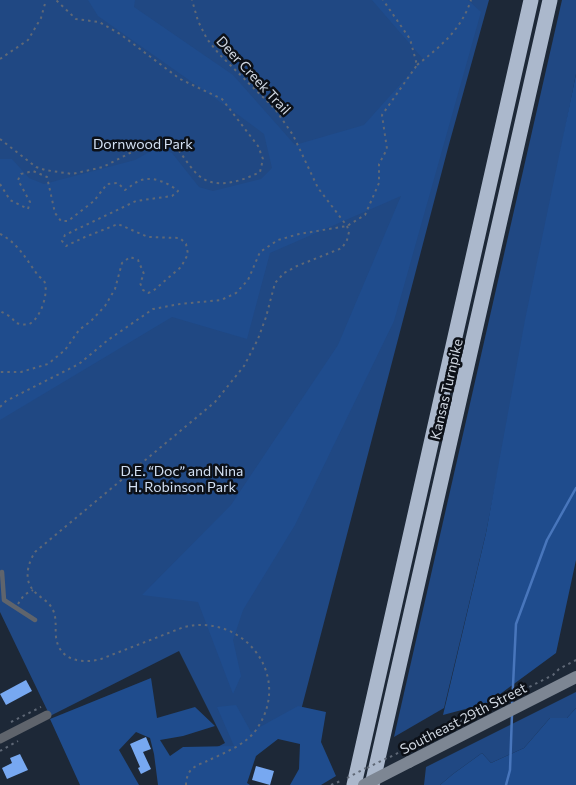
<svg xmlns="http://www.w3.org/2000/svg" width="576" height="785" font-family="Commissioner,sans-serif">
  <rect width="100%" height="100%" fill="#1d2837"/>
  <g fill="#204883">
    <polygon points="0,0 489,0 448,148 299,718 200,771 164,775 225,743 179,651 50,716 0,612"/>
    <polygon points="562,0 576,0 576,74 486,533 444,708 394,737"/>
    <polygon points="576,692 576,708 567,718 550,718 524,748 491,763 482,753 453,774 440,785 424,785 426,767"/>
  </g>
  <g fill="#1f4c8d">
    <polygon points="88,0 135,0 134,7 233,75 295,145 364,125 423,59 372,0 468,0 481,12 394,321 295,525 243,610 233,640 241,676 233,694 198,602 142,595 231,505 338,345 401,196 270,253 247,339 172,317 0,420 0,159 12,159 29,178 44,184 135,160 158,147 172,153 199,187 213,191 261,179 272,168 264,134 233,111 98,16"/>
    <polygon points="576,74 576,560 556,653 488,703 443,715 486,533 525,320"/>
    <polygon points="151,678 157,718 195,707 215,726 183,736 160,740 170,756 183,747 234,746 217,707 236,705 251,732 298,706 326,712 321,742 336,776 321,785 290,785 299,769 300,744 278,739 256,756 247,783 250,785 158,785 154,754 150,738 136,732 119,750 139,785 80,785 50,719"/>
    <polygon points="576,708 576,785 440,785 453,774 482,753 491,763 524,748 550,718 567,718"/>
  </g>
  <g fill="none" stroke-linecap="round" stroke-linejoin="round">
    <g stroke="#4876bc" stroke-width="2.5">
      <polyline points="512,706 516,624 547,540 576,488"/>
      <polyline points="506,785 510,770 512,714"/>
    </g>
  </g>
  <g fill="#77a8f1">
    <polygon points="26,680 32,691 6,705 0,694"/>
    <polygon points="146,737 151,749 143,752 151,769 141,774 138,768 140,767 130,744"/>
    <polygon points="20,754 28,770 7,779 2,768 12,763 10,758"/>
    <polygon points="256,766 274,771 270,785 252,780"/>
  </g>
  <g fill="none" stroke-linecap="round" stroke-linejoin="round">
    <g stroke="#5f6876" stroke-width="2" stroke-dasharray="2.5 4" stroke-linecap="butt">
      <polyline points="0,59 28,40 41,18 46,0"/>
      <path d="M417 65C441 46 461 30 471 0"/>
      <path d="M0 139 36 167 45 170 72 174 103 167 157 139 170 140C180 150 187 164 197 174 214 191 242 181 260 172L263 159 258 146 222 99 180 79 120 34 99 22 76 19 56 0"/>
      <path d="M0 184 10 200 28 209 30 202 18 180 21 174 33 171 47 177 55 213 61 221H68L94 201 107 184 118 183 125 190C130 187 134 183 139 181 151 175 169 183 178 191L172 196 136 201 65 235 62 241 66 246 85 237 118 224 148 237 180 238 186 244 188 254 181 267 153 291 148 293 143 290 140 283 144 274 138 260 130 257 122 263 115 289 105 306 91 321 79 330 65 350 48 364 21 372H0"/>
      <path d="M0 234C18 243 26 259 37 274 39 277 44 280 45 283 48 295 41 316 31 323 27 326 21 324 16 323L11 317 0 311"/>
      <polyline points="0,407 6,401 79,364 108,340 153,309 180,304 221,300 236,293 248,280 260,252 278,240 299,234 347,226 365,215 379,183 379,164 387,149 382,115 417,65 410,39 383,0"/>
      <polyline points="18,604 24,595 33,590"/>
      <polyline points="11,722 41,707"/>
      <polyline points="0,751 18,741"/>
      <polyline points="390,757 553,675 559,669 576,660"/>
      <path d="M186 785C186 779 188 772 193 768 197 765 203 763 207 761 224 753 248 744 258 727 292 674 243 613 184 627L101 659C82 664 59 661 56 637 55 627 57 619 53 610 49 601 40 598 34 591 23 580 28 563 35 552L215 402 244 366 258 339 266 317 275 283 284 273 297 266 342 248 347 240 349 232 347 226 318 188 293 135 275 109 219 54 207 39 198 21 192 0"/>
      <polyline points="331,785 343,780"/>
    </g>
    <polyline stroke="#5f646c" stroke-width="4.5" points="2,572 4,600 35,620"/>
    <polyline stroke="#5f646c" stroke-width="9" points="0,739 47,715"/>
    <polyline stroke="#7d8693" stroke-width="12" points="409,762 576,677"/>
    <g stroke="#abb8cc" stroke-width="15">
      <polyline points="354,785 531,0"/>
      <polyline points="372,785 550,0"/>
    </g>
    <g stroke="#5f6876" stroke-width="2" stroke-dasharray="2.5 4" stroke-linecap="butt">
      <polyline points="367,768 387,758"/>
      <polyline points="347,778 366,768"/>
    </g>
    <polyline stroke="#7d8693" stroke-width="12" points="364,785 409,762"/>
  </g>
  <g text-anchor="middle" dominant-baseline="central" stroke-width="5" stroke-linejoin="round" paint-order="stroke">
    <g font-size="14" fill="#cfd6e0" stroke="#0c1017">
      <text transform="translate(254 75) rotate(47)">Deer Creek Trail</text>
      <text transform="translate(446 389) rotate(-77)">Kansas Turnpike</text>
      <text transform="translate(463 718) rotate(-27)">Southeast 29th Street</text>
    </g>
    <g font-size="14" fill="#d3e0f3" stroke="#0c1017">
      <text x="143" y="143">Dornwood Park</text>
      <text x="182" y="470">D.E. “Doc” and Nina<tspan x="182" dy="16">H. Robinson Park</tspan></text>
    </g>
  </g>
</svg>
